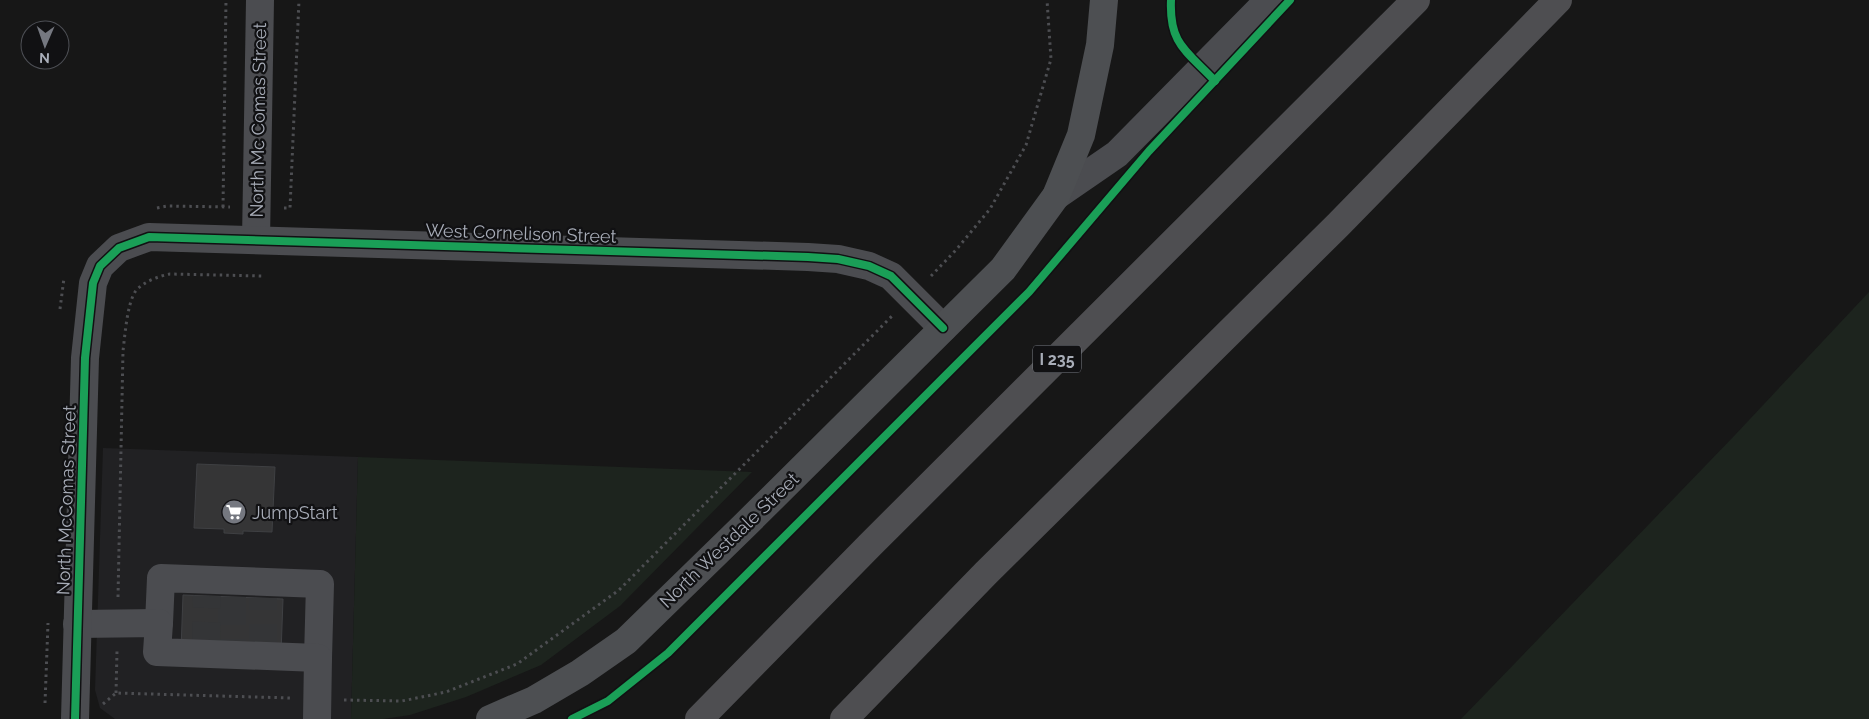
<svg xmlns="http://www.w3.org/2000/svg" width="1869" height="719" font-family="Raleway,sans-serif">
  <rect width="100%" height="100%" fill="#171717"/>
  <polygon fill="#212123" points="103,448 358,457 351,719 115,719 100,708 95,690"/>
  <g fill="#1d241e">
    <polygon points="1869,292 1869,719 1461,719 1735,435"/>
    <polygon points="358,457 752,472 620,606 541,665 466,697 410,715 383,719 351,719"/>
  </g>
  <g fill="#353536" stroke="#3f4043">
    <polygon points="197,464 275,467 272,532 243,531 243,534 224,533 224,529 194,528"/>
    <polygon points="183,595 283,599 281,653 181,650"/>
  </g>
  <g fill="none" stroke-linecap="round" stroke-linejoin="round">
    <g stroke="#343537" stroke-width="28" stroke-dasharray="28 14" stroke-linecap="butt">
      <polyline points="232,597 232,651"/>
      <polyline points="206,650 207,596"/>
      <polyline points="263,652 263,598"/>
    </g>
    <g stroke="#4d4e52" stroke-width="3" stroke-dasharray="2.5 4" stroke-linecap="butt">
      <polyline points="223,207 226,0"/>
      <polyline points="157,208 167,206 230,207"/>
      <polyline points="284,208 290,208 299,0"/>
      <polyline points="931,276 956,250 990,209 1026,145 1051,59 1047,0"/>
      <polyline points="60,309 64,278"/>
      <path d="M118 597 123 351C125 335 127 305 135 292 142 282 159 276 170 274L263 276"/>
      <polyline points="116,693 117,651"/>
      <polyline points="344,700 402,701 446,692 517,664 619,590 893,315"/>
      <polyline points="45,703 48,623"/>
      <polyline points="103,704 116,693 290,698"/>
    </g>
    <g stroke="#4b4c50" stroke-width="28">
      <polyline points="1056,196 1117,154 1269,0"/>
      <polyline points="256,240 260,0"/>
      <polyline points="159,623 161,578 320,584 318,658"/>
      <polyline points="77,624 159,623 157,652 318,658 317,719"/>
      <polyline points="75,719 85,358 93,283 100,266 119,248 149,237 808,257 838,259 869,266 891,276 943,328"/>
    </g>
    <polyline stroke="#4d4f52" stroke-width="28" points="490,719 534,700 580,673 626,641 744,526 1003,269 1056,196 1081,135 1100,45 1104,0"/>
    <g stroke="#4e4e51" stroke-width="28">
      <polyline points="699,719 869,546 1416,0"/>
      <polyline points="844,719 986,573 1338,225 1558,0"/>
    </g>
    <defs>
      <g id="cycleway">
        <path d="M1171 0C1169 45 1187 51 1215 81"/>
        <polyline points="75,719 85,358 93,283 100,266 119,248 149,237 808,257 838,259 869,266 891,276 943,328"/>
        <polyline points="572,719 608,701 668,653 1029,292 1149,151 1290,0"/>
      </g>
    </defs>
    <use href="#cycleway" stroke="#111113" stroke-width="11"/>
    <use href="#cycleway" stroke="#1a9f57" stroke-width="8"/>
  </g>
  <defs>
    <symbol id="supermarket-disc" viewBox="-11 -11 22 22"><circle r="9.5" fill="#757880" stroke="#111113"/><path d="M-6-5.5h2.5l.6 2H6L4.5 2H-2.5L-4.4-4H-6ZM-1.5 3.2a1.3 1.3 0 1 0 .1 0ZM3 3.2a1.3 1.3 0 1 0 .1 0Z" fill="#fff"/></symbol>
  </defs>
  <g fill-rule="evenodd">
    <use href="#supermarket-disc" x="220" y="498" width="28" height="28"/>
  </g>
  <g text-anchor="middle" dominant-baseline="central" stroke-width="4.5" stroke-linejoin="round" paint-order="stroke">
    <rect fill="#111113" stroke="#7b7e86" stroke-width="1" x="1033" y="345.5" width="48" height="27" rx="4"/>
    <g font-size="16" font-weight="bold" fill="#a8adb8">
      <text x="1057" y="359">I 235</text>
    </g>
    <g font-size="18" fill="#a8adb8" stroke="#111113">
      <text transform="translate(258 120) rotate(-89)">North Mc Comas Street</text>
      <text transform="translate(521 233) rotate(2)">West Cornelison Street</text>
      <text transform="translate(66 500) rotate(-88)">North McComas Street</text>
      <text transform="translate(729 540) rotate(-44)">North Westdale Street</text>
    </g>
    <g font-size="18" fill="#a8adb8" stroke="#111113" text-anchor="start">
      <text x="252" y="512">JumpStart</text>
    </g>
  </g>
  <g transform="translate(45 45) rotate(182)"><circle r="24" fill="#111113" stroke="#4d4f55"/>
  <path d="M0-4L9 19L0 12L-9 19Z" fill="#757880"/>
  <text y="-8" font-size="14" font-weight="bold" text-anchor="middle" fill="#a8adb8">N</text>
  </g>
</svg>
